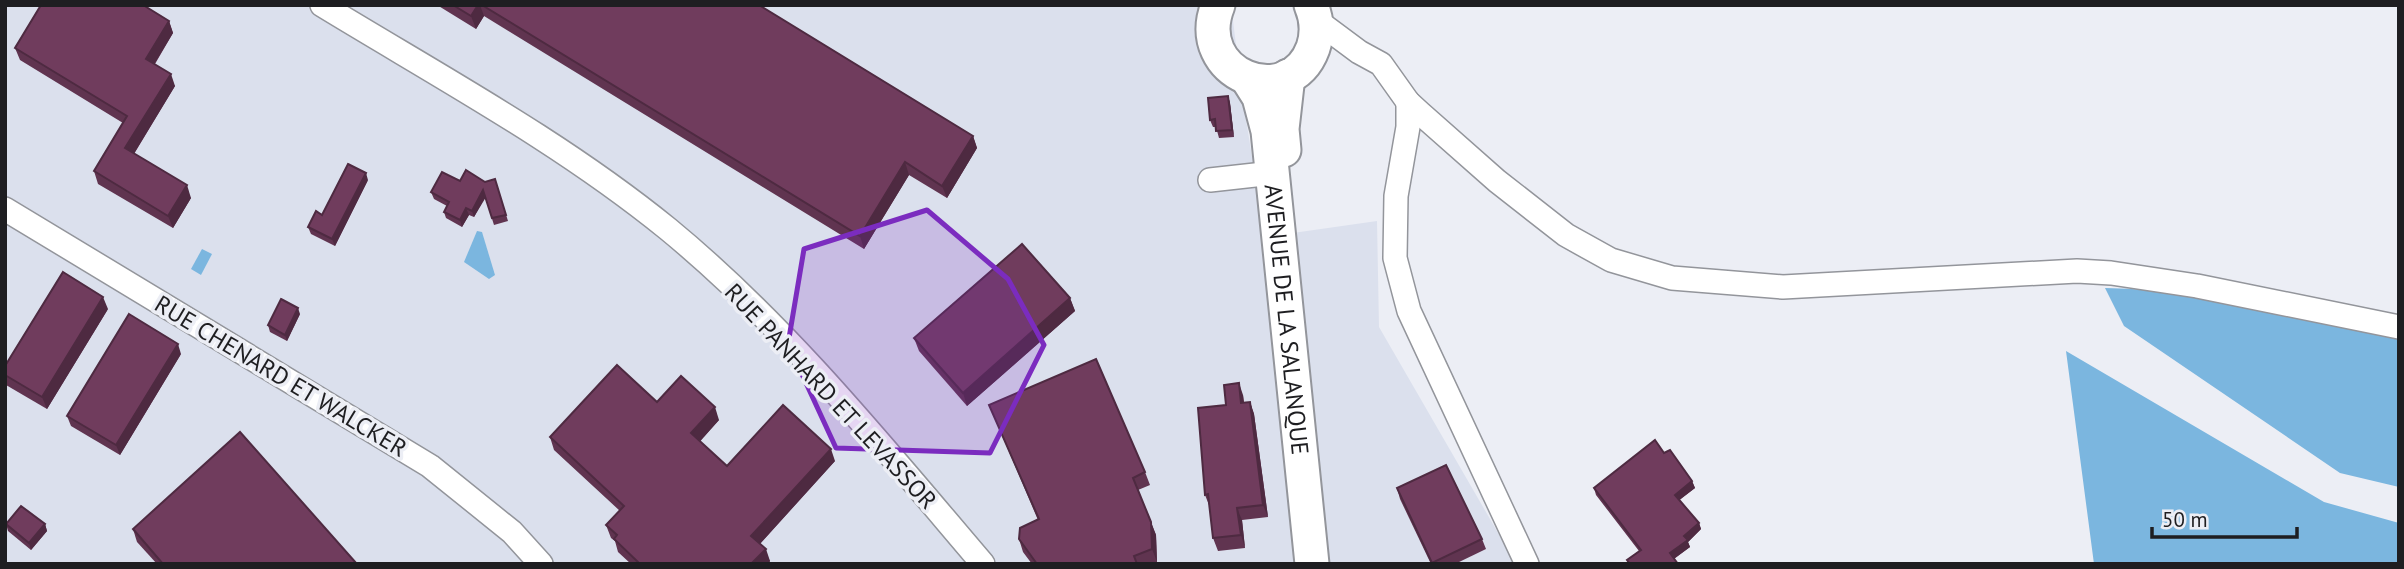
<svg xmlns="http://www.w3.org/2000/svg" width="2404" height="569" font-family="'PT Sans',sans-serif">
  <rect width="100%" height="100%" fill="#eceef5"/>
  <polygon fill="#dbe0ed" points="5,5 1231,5 1243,101 1265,237 1377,221 1379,327 1516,564 5,564"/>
  <g fill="#7bb6df">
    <polygon points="477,231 482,232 495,275 489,279 464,262"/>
    <polygon points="202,249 212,254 201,275 191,269"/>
    <path d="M2105 288C2203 289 2302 316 2399 335V487L2340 473 2124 326Z"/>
    <polygon points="2066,351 2324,502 2399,523 2399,564 2094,564"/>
  </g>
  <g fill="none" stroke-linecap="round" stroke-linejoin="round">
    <defs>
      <g id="street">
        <path d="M322 5C440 77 561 142 668 229 786 326 884 448 983 564"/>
        <polyline points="1316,20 1359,52 1381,64 1408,102 1420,113 1497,181 1566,235 1611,260 1672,278 1783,287 2077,271 2111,273 2197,286 2399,327"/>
        <polyline points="1408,102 1408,127 1396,196 1395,258 1409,311 1527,564"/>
        <polyline points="1210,180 1273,173"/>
        <polyline points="5,209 430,466 512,532 541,564"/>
      </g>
      <g id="secondary">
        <path d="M1218 5C1190 75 1289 113 1313 48 1318 33 1317 19 1311 5"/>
        <path id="s1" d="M1247 78 1259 97 1268 131 1312 564"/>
        <polyline points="1284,150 1282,129 1288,76"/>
      </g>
    </defs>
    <use href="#street" stroke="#93959b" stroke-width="26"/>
    <use href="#secondary" stroke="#93959b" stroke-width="37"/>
    <use href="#street" stroke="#fff" stroke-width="23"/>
    <use href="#secondary" stroke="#fff" stroke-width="33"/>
  </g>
  <g fill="#603450">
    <polygon points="437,5 759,5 973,136 977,148 947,198 909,175 864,249 484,16 476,29"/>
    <polygon points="169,21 173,33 155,64 175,86 134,154 191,198 173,228 98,184 94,171 123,123 20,60 15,48"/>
    <polygon points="1228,96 1230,103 1234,137 1219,138 1216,127 1213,127 1210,120"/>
    <polygon points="495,179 508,221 494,225 485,197 474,217 469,215 462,227 446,218 444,212 447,206 434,199 431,192 485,182"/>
    <polygon points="368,180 335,246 311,234 308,227"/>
    <polygon points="1070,298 1075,311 967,406 919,351 914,338"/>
    <polygon points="108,309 47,409 6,385 5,366"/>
    <polygon points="300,314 287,341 270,332 268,325"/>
    <polygon points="181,354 120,455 71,426 67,416"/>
    <polygon points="1243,395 1244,402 1250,402 1254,414 1268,517 1242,520 1245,548 1218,551 1213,538 1209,505 1205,495"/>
    <polygon points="657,402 719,420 700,441 727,466 835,461 760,544 770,561 768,564 631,564 618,552 615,541 611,538 606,525 620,511 554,450 550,437"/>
    <polygon points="989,405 1145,472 1150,485 1138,490 1156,535 1157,562 1152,564 1032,564 1023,552 1019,539 1038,520"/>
    <polygon points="1664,453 1692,481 1695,488 1679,500 1699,523 1701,529 1688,542 1690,547 1674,559 1678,564 1628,564 1627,560 1639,551 1596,495 1594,488"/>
    <polygon points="1397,488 1482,539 1486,549 1455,564 1431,564 1400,499"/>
    <polygon points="6,524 45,524 47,531 31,550 8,531"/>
    <polygon points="133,529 357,564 157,564 137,542"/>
  </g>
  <g fill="#4e2a41">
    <polygon points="478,5 480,5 484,16 476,29 471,16"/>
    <polygon points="169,21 173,33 150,71 146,59"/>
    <polygon points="171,74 175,86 130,160 125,148"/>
    <polygon points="1228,96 1230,103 1234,137 1232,130"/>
    <polygon points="973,136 977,148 947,198 942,186"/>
    <polygon points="905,162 909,175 864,249 860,236"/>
    <polygon points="366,173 368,180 335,246 332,239"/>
    <polygon points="187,185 191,198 173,228 168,216"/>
    <polygon points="483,190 486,197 474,217 472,211"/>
    <polygon points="466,208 469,215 462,227 460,220"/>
    <polygon points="103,297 108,309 47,409 42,397"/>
    <polygon points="1070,298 1075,311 967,406 963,393"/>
    <polygon points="298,308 300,314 287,341 285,335"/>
    <polygon points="178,344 181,354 120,455 116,445"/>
    <polygon points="1239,383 1243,395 1245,415 1241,403"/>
    <polygon points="1250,402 1254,414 1268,517 1263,505"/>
    <polygon points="715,407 719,420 696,446 691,433"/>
    <polygon points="831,449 835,461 756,548 751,536"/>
    <polygon points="1692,481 1695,488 1677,502 1675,495"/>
    <polygon points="1237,508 1242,520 1245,548 1241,535"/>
    <polygon points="1151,522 1156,535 1157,562 1152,549"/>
    <polygon points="1699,523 1701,529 1688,542 1690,547 1672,560 1670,553 1684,536"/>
    <polygon points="45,524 47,531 31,550 29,543"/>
    <polygon points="766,549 770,561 768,564 751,564"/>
  </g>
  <g fill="#703c5d" stroke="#4e2a41" stroke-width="2">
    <polygon points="41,5 143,5 169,21 146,59 171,74 125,148 187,185 168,216 94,171 127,116 15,48"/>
    <polygon points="453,5 478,5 471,16"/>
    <polygon points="482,5 759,5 973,136 942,186 905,162 860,236"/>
    <polygon points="1228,96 1232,130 1216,131 1215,119 1210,120 1208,98"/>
    <polygon points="348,164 366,173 332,239 308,227 316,211 322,215"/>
    <polygon points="466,170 485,182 495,179 506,215 492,218 483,190 472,211 466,208 460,220 444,212 449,202 431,192 442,172 460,181"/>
    <polygon points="1022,244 1070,298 963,393 914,338"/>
    <polygon points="63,272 103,297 42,397 5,375 5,366"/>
    <polygon points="281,299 298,308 285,335 268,325"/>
    <polygon points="129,314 178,344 116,445 67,416"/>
    <polygon points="1096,359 1145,472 1133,478 1151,522 1152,549 1134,556 1137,564 1037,564 1019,539 1020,528 1039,519 989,405"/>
    <polygon points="617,365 657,402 681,376 715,407 691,433 727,466 783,405 831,449 751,536 766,549 751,564 640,564 614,539 617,535 606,525 624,506 550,437"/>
    <polygon points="1239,383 1241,403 1250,402 1263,505 1237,508 1241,535 1213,538 1208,494 1205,495 1198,408 1226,405 1224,385"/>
    <polygon points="240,432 357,564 163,564 133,529"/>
    <polygon points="1655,440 1664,453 1670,450 1692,481 1675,495 1699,523 1684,536 1688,540 1670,553 1678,564 1630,564 1627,560 1641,550 1594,488"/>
    <polygon points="1446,465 1482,539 1432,563 1397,488"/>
    <polygon points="21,506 45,524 29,543 6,524"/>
  </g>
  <path fill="#7b2cbf" fill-opacity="0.2" stroke="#7b2cbf" stroke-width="5" stroke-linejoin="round" d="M927 210 1008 279 1044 345 990 453 836 448 788 344 804 249Z"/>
  <g text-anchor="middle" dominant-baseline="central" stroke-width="7" stroke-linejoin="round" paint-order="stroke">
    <g font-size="24" fill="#1e1e21" stroke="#eceef5">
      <text stroke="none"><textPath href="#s1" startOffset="247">AVENUE DE LA SALANQUE</textPath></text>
      <text transform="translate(281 376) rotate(31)">RUE CHENARD ET WALCKER</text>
      <text transform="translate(831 396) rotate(47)">RUE PANHARD ET LEVASSOR</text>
    </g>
  </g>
  <rect width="2404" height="569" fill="none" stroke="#1e1e21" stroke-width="14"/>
  <path d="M2152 527v10h145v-10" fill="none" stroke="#1e1e21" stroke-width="3.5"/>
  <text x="2162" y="527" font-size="21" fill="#1e1e21" stroke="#eceef5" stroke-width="5" paint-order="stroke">50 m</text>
</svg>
